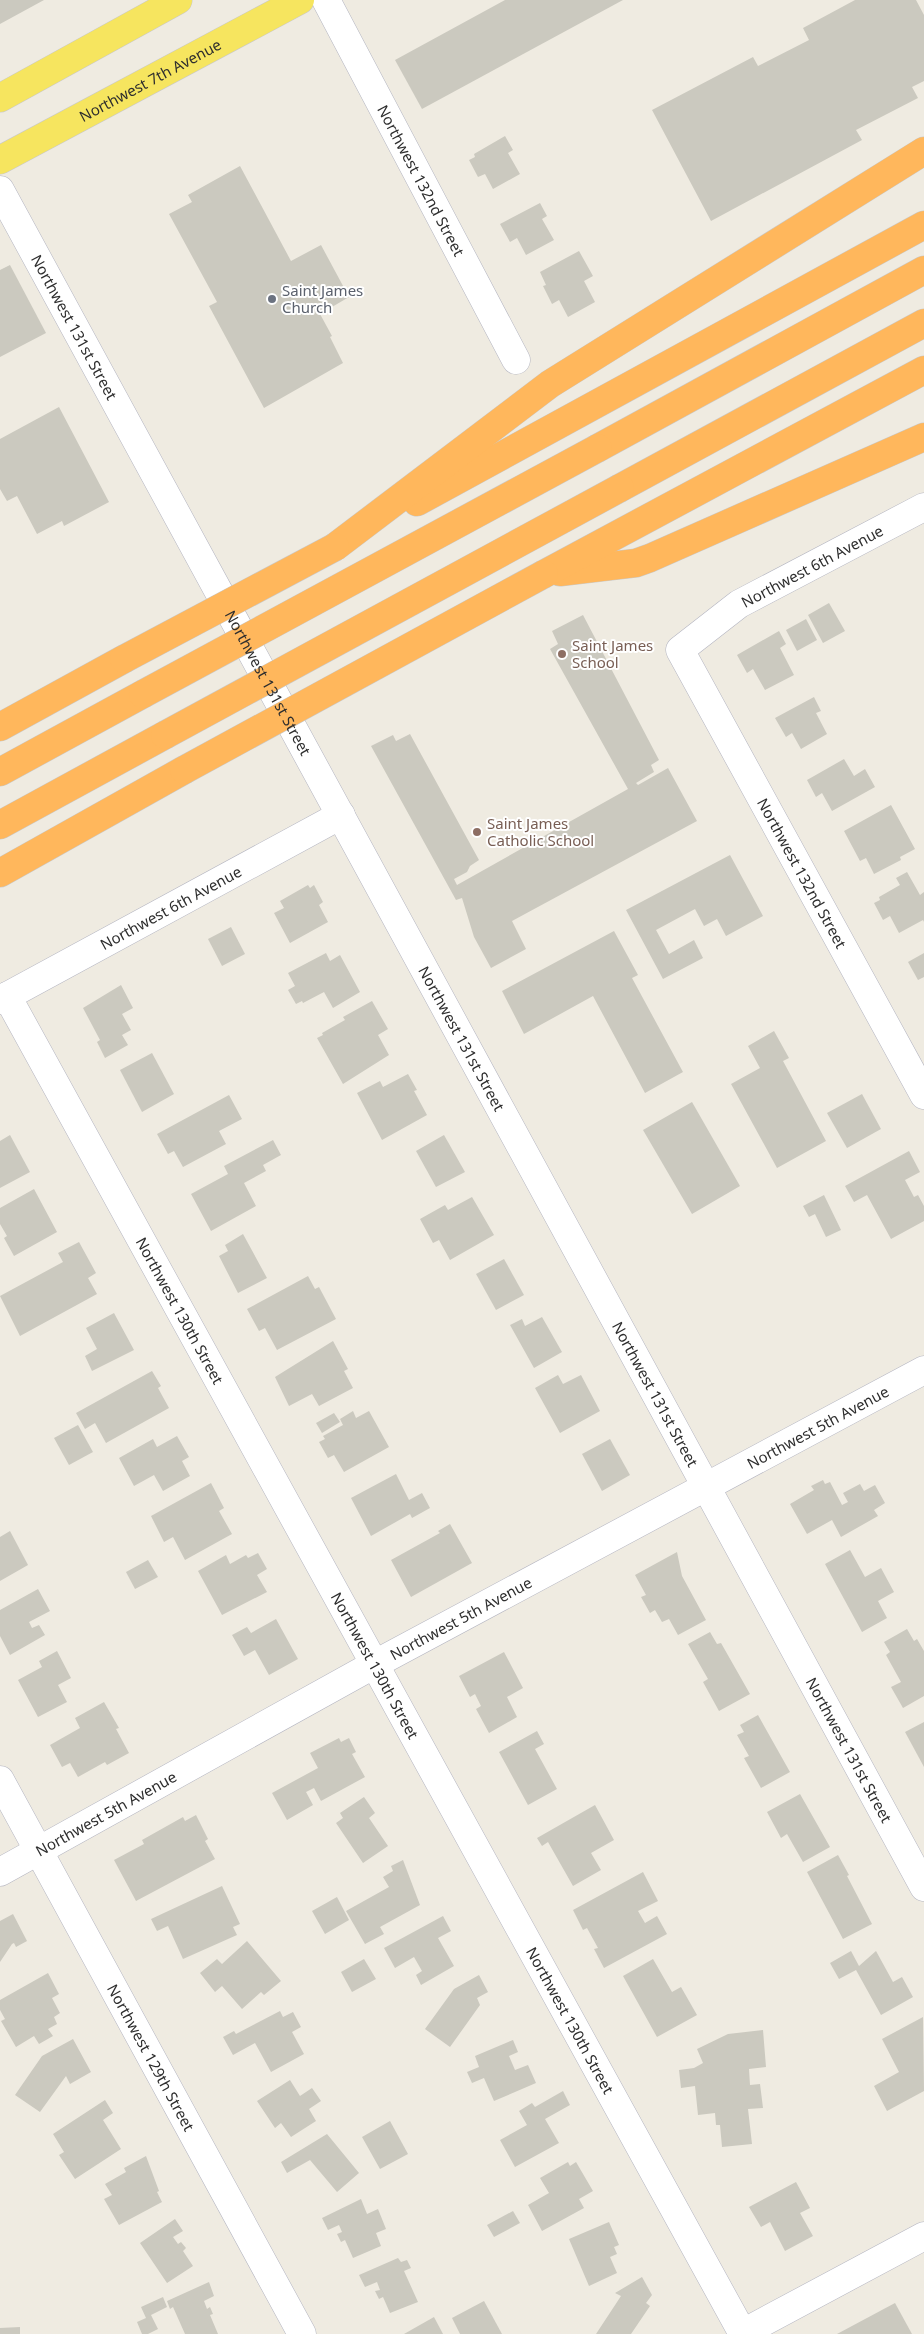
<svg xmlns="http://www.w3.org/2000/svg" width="924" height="2334" font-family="'Noto Sans',sans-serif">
  <rect width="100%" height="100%" fill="#efebe1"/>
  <g fill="#cbc9bf">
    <polygon points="0,0 44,0 0,24"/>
    <polygon points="505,0 623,0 422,109 395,60"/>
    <polygon points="855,0 916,0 924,15 924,81 912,87 918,98 856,130 862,140 711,221 652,110 753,57 758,66 809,40 803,28"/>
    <polygon points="505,136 513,150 508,153 520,174 493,189 485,174 478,177 469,160 475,157 474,154"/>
    <polygon points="240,166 291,261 321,245 349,297 320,314 332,336 330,337 343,363 264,408 209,306 217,302 169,214 192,202 188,195"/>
    <polygon points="540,203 547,216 542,219 554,240 526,255 517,238 510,242 500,224"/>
    <polygon points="579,251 593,276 584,281 595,302 568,317 559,300 552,304 543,286 546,285 540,272"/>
    <polygon points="10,265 46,333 0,357 0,270"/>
    <polygon points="59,407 109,502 64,526 62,521 37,534 17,496 7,501 0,489 0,439"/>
    <polygon points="829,603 845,631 823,643 808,615"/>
    <polygon points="583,615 659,760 651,765 654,772 636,783 638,785 668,768 697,821 512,921 526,949 491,968 474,937 462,898 456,900 371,746 393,735 396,741 410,734 479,860 470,866 467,872 454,879 457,885 628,789 550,649 558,644 552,631"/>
    <polygon points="806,619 817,640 797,651 786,630"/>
    <polygon points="779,631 786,644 780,648 794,675 765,690 753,669 747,673 737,655"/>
    <polygon points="814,697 821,711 816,713 827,734 801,749 792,733 786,737 775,718"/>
    <polygon points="844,759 854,776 865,769 875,787 832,811 822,793 816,797 807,780"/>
    <polygon points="891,805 915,849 900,857 901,860 874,874 866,858 860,861 844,831"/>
    <polygon points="730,855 763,916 726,936 717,919 704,926 695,909 656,930 669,954 694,940 703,958 663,979 626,910"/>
    <polygon points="907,872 920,895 924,892 924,922 923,920 899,933 890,916 883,920 874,903 880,900 879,897 900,885 896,878"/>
    <polygon points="308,885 310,888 314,885 323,902 319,905 328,922 290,943 274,913 284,908 280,901"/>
    <polygon points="231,927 245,954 222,966 208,939"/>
    <polygon points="614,931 638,975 632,978 683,1072 645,1093 593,996 524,1034 502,991"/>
    <polygon points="326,953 330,961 340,955 360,992 333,1008 324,992 303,1003 302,1001 296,1004 288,990 295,986 288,973"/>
    <polygon points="924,953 924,977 918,980 908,962"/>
    <polygon points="121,985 133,1008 122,1014 131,1030 122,1035 128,1045 105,1058 97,1042 100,1040 83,1008"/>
    <polygon points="372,1001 388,1029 378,1035 389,1055 343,1084 317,1038 323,1035 322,1033 345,1020 343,1017"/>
    <polygon points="774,1031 789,1058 783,1061 826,1141 777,1168 731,1084 760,1068 748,1046"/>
    <polygon points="152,1053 174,1094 142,1112 120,1070"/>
    <polygon points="408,1074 417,1090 414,1091 427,1115 382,1140 357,1093 380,1081 383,1087"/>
    <polygon points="862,1094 881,1129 847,1148 827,1113"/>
    <polygon points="229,1095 242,1119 219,1131 226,1144 183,1167 174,1151 168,1154 157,1134"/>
    <polygon points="692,1102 740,1186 692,1214 643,1130"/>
    <polygon points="10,1135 30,1172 0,1188 0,1141"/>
    <polygon points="444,1135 465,1172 436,1187 416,1151"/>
    <polygon points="273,1140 281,1155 263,1165 266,1171 244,1183 256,1206 211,1231 191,1194 228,1174 224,1166"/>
    <polygon points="909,1151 920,1172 905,1180 914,1197 918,1195 924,1206 924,1221 891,1239 867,1195 854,1202 845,1186"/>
    <polygon points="34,1189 57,1232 14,1256 4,1238 7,1236 0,1224 0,1208"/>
    <polygon points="824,1195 841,1230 826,1237 815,1214 809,1217 803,1206"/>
    <polygon points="472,1197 494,1235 450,1260 439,1240 433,1243 420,1219 445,1205 448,1210"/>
    <polygon points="243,1234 267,1278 238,1293 219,1256 228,1251 225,1245"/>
    <polygon points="79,1242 96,1273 88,1278 97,1294 20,1336 0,1296 63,1262 58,1253"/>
    <polygon points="504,1259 524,1295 496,1310 476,1274"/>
    <polygon points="308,1276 315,1289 319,1287 336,1319 277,1350 265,1328 259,1331 247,1309"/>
    <polygon points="114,1313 134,1350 92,1371 85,1356 97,1349 86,1328"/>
    <polygon points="542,1317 562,1352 534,1368 510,1325 522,1319 525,1326"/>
    <polygon points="333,1341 348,1369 344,1371 353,1388 319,1406 312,1394 289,1406 275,1377"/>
    <polygon points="152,1371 161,1386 158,1388 169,1408 106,1443 95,1423 85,1429 76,1413"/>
    <polygon points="558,1375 563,1384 581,1375 600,1411 560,1433 535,1388"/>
    <polygon points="353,1411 356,1418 369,1411 389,1447 344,1472 334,1455 328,1458 319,1442 325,1439 323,1436 343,1425 340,1419"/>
    <polygon points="334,1413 340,1422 322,1433 316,1423"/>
    <polygon points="78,1425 93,1452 69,1465 54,1438"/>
    <polygon points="177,1436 189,1457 182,1461 190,1476 163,1491 154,1475 134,1486 119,1458 153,1439 157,1447"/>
    <polygon points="610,1439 630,1475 602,1491 582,1454"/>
    <polygon points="396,1474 409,1500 422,1493 430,1508 412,1518 410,1514 371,1536 351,1498"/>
    <polygon points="823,1480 825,1484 830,1482 842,1505 848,1502 843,1493 860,1484 864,1491 875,1485 885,1503 874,1510 878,1516 841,1537 832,1520 807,1534 790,1504 814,1490 811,1486"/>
    <polygon points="211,1483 224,1508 219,1511 232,1534 185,1560 173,1537 164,1542 151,1516"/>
    <polygon points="450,1524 472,1563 411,1597 391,1560 440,1533 438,1531"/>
    <polygon points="10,1531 28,1565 0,1581 0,1537"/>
    <polygon points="850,1550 865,1577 881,1568 894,1592 878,1601 887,1618 862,1632 825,1564"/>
    <polygon points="677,1552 682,1576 706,1620 678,1635 669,1619 662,1622 655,1610 650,1613 641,1597 646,1595 635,1575"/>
    <polygon points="258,1553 267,1569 257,1575 267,1592 222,1615 198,1571 226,1555 230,1564 246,1555 248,1558"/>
    <polygon points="148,1560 158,1577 135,1589 126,1572"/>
    <polygon points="38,1589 50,1611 29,1622 32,1628 39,1625 45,1635 10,1655 0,1636 0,1610"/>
    <polygon points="276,1619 298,1659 269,1675 255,1650 244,1656 232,1635 247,1627 251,1633"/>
    <polygon points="907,1629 914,1641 917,1639 924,1651 924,1696 903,1708 891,1687 901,1682 886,1655 890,1652 884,1642"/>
    <polygon points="710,1632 717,1644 721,1643 750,1694 719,1711 703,1682 708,1679 688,1644"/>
    <polygon points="57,1651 71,1678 58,1685 67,1702 38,1717 18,1680 42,1667 39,1661"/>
    <polygon points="504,1652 523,1688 507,1697 517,1717 489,1733 476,1709 481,1706 475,1694 470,1697 459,1676"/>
    <polygon points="104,1702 119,1728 116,1729 129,1753 107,1765 105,1762 78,1777 70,1763 62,1767 50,1745 80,1728 75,1718"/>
    <polygon points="758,1715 790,1772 761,1788 744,1758 749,1756 737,1735 744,1732 740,1725"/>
    <polygon points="924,1722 924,1767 905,1732"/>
    <polygon points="537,1731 544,1744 535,1749 557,1789 528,1805 499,1752"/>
    <polygon points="339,1738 341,1742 349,1738 356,1752 352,1754 365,1777 321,1801 314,1788 306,1792 313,1805 287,1820 272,1793 318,1768 310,1753"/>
    <polygon points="800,1794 830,1847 803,1862 787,1834 781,1838 767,1812"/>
    <polygon points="364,1797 375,1813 369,1818 388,1846 363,1863 336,1823 343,1818 340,1813"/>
    <polygon points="595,1805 614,1840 591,1853 601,1870 573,1886 548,1842 542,1846 537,1838"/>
    <polygon points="196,1815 208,1839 205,1841 215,1859 136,1901 114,1860 144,1844 142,1840 183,1817 185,1821"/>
    <polygon points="838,1855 849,1875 847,1876 872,1924 843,1939 807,1872"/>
    <polygon points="403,1860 420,1905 380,1927 384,1934 365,1944 346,1911 389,1887 383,1877 393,1871 391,1866"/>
    <polygon points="643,1872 658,1901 638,1911 645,1923 657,1916 667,1934 604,1968 594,1949 598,1948 587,1928 583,1930 573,1910"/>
    <polygon points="222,1886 240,1924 233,1927 237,1935 183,1959 168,1926 157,1931 151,1919"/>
    <polygon points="337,1897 349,1920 325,1934 312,1911"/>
    <polygon points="13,1914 27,1941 16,1947 14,1943 12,1944 0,1962 0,1921"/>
    <polygon points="443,1916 451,1931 438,1938 454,1966 421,1985 416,1975 422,1971 414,1957 395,1968 384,1948"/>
    <polygon points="247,1941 281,1981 264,1995 261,1992 242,2009 222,1986 215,1992 200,1973 217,1959 222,1964"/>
    <polygon points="851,1951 859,1966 876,1951 893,1982 902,1977 913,1997 881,2015 856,1970 839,1979 830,1963"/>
    <polygon points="364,1959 376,1979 352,1992 341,1972"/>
    <polygon points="653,1959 672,1992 681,1987 697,2015 657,2037 623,1976"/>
    <polygon points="48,1973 59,1994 52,1998 60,2013 54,2017 57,2024 48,2029 53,2036 39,2044 34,2036 16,2047 1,2021 5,2019 0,2010 0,2000"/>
    <polygon points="479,1975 488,1992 477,1998 480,2005 450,2047 425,2029 454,1989"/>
    <polygon points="280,2011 283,2017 293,2012 301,2027 292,2032 304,2054 271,2072 255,2043 233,2055 223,2037 234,2031 236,2034"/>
    <polygon points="923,2017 924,2091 887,2111 874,2086 899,2072 882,2039"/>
    <polygon points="763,2030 766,2067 749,2069 750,2085 760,2084 763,2108 748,2109 752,2144 722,2147 720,2125 716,2125 715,2113 698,2115 695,2086 681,2088 679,2070 694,2068 703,2063 697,2049 728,2034"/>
    <polygon points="73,2039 91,2072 70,2084 66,2076 40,2112 15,2095 42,2056"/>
    <polygon points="513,2040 518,2052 509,2056 515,2070 528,2065 536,2083 494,2101 484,2078 472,2083 467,2072 479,2067 475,2056"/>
    <polygon points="290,2080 300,2096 312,2088 321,2101 309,2109 316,2121 291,2137 281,2123 275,2128 257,2101"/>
    <polygon points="563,2091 570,2105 545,2119 559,2143 515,2167 500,2140 527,2125 519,2111 532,2103 535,2107"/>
    <polygon points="105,2100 113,2113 103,2120 121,2149 75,2179 59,2155 64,2152 53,2134"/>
    <polygon points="390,2121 408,2154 380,2169 362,2137"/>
    <polygon points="327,2134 359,2173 337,2192 310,2160 287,2173 281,2162"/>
    <polygon points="146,2156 159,2191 157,2192 162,2202 119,2225 104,2199 112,2195 105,2184 126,2172 124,2168"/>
    <polygon points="568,2162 570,2166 576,2162 593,2191 579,2199 584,2208 542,2231 528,2205 549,2193 540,2178"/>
    <polygon points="796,2182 810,2208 800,2213 813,2236 785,2251 770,2222 761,2227 749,2207"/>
    <polygon points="361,2199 367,2214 378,2209 386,2229 376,2233 381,2246 353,2258 345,2240 341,2242 337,2234 342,2232 339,2225 328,2230 322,2218"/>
    <polygon points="513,2211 520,2223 494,2237 487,2225"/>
    <polygon points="175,2219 183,2231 173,2237 178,2244 181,2242 186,2248 183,2251 193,2266 167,2283 140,2243"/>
    <polygon points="609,2222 619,2245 614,2247 617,2254 610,2257 617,2273 589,2286 569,2239"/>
    <polygon points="398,2258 401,2262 407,2260 411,2268 404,2271 418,2302 390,2313 383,2297 379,2299 375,2291 380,2290 377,2282 365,2287 359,2275"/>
    <polygon points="642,2277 652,2295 646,2303 650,2306 631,2334 596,2334 621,2296 615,2293"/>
    <polygon points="209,2282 214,2296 204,2301 207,2309 210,2307 213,2314 210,2315 218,2334 185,2334 173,2307 170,2309 167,2301"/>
    <polygon points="163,2297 167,2307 151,2315 158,2329 148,2334 142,2334 137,2322 146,2318 141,2307"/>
    <polygon points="484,2301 502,2334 460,2334 452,2318"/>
    <polygon points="895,2303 912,2334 837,2334"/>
    <polygon points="434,2317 443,2334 404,2334"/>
    <polygon points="20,2327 20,2334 0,2334 0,2328"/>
  </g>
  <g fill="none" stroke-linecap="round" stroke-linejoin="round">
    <defs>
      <g id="minor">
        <path id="s1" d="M326 0 516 360"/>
        <path id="s2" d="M0 190 924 1887"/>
        <path id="s3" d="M924 507 739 604 680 650 924 1095"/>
        <path id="s4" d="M7 996 743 2334"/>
        <path id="s5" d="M0 1000 341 815"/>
        <path id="s6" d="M0 1780 302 2334"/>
        <path id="s7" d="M0 1872 375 1664 924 1370"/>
        <polyline points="741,2334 924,2236"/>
      </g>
      <g id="major">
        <polyline points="0,98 178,0"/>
        <path id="s8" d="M0 160 300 0"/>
      </g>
      <g id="highway">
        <polyline points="598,448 924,270"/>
        <polyline points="620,488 924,323"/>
        <polyline points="417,502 924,225"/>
        <polyline points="335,547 550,384 924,151"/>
        <polyline points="560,572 636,563 650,558 924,437"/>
        <polyline points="544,574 924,370"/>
        <polyline points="0,727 124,659"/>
        <polyline points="0,772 143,694"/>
        <polyline points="0,825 165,735"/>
        <polyline points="0,873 184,770"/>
      </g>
    </defs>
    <use href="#minor" stroke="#b4b5c1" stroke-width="29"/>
    <use href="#major" stroke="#c9c9c9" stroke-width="29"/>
    <use href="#highway" stroke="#c9c9c9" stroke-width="29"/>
    <use href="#minor" stroke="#fff" stroke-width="28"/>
    <use href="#major" stroke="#f6e55f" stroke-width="28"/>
    <use href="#highway" stroke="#ffb75c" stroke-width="28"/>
    <defs>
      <g id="highway-bridge">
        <polyline points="124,659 335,547"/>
        <polyline points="143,694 598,448"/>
        <polyline points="165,735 620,488"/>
        <polyline points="184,770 544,574"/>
      </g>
    </defs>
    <use href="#highway-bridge" stroke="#c9c9c9" stroke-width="29" stroke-linecap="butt"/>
    <use href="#highway-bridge" stroke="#ffb75c" stroke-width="28"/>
  </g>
  <circle fill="#6b7280" stroke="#fff" stroke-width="2" cx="272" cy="299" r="5"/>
  <g fill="#8d6e63" stroke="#fff" stroke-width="2">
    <circle cx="562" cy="654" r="5"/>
    <circle cx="477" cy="832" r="5"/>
  </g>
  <g text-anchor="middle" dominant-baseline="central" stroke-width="4" stroke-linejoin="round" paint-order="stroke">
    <g font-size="15" fill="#2e2e2e" stroke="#fff">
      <text stroke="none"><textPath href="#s8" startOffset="170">Northwest 7th Avenue</textPath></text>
      <text stroke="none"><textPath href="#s1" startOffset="204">Northwest 132nd Street</textPath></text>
      <text stroke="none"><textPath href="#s2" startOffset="156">Northwest 131st Street</textPath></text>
      <text transform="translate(812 566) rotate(-28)">Northwest 6th Avenue</text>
      <text stroke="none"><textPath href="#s2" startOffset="561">Northwest 131st Street</textPath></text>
      <text stroke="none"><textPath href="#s3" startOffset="538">Northwest 132nd Street</textPath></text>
      <text stroke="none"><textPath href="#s5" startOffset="194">Northwest 6th Avenue</textPath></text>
      <text stroke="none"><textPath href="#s2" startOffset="966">Northwest 131st Street</textPath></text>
      <text stroke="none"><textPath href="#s4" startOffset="359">Northwest 130th Street</textPath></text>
      <text stroke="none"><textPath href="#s2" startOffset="1371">Northwest 131st Street</textPath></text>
      <text stroke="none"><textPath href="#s7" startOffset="931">Northwest 5th Avenue</textPath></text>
      <text stroke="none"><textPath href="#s7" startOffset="526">Northwest 5th Avenue</textPath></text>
      <text stroke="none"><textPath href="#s4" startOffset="764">Northwest 130th Street</textPath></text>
      <text stroke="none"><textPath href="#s2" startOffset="1776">Northwest 131st Street</textPath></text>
      <text stroke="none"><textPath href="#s7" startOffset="121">Northwest 5th Avenue</textPath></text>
      <text stroke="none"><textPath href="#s4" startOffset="1169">Northwest 130th Street</textPath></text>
      <text stroke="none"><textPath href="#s6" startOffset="316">Northwest 129th Street</textPath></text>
    </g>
    <g font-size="15" fill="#5b616d" stroke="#fff" text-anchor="start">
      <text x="282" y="290">Saint James<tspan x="282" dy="17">Church</tspan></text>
    </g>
    <g font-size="15" fill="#785e54" stroke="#fff" text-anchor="start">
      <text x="572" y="645">Saint James<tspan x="572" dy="17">School</tspan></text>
      <text x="487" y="823">Saint James<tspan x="487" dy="17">Catholic School</tspan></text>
    </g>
  </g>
</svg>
